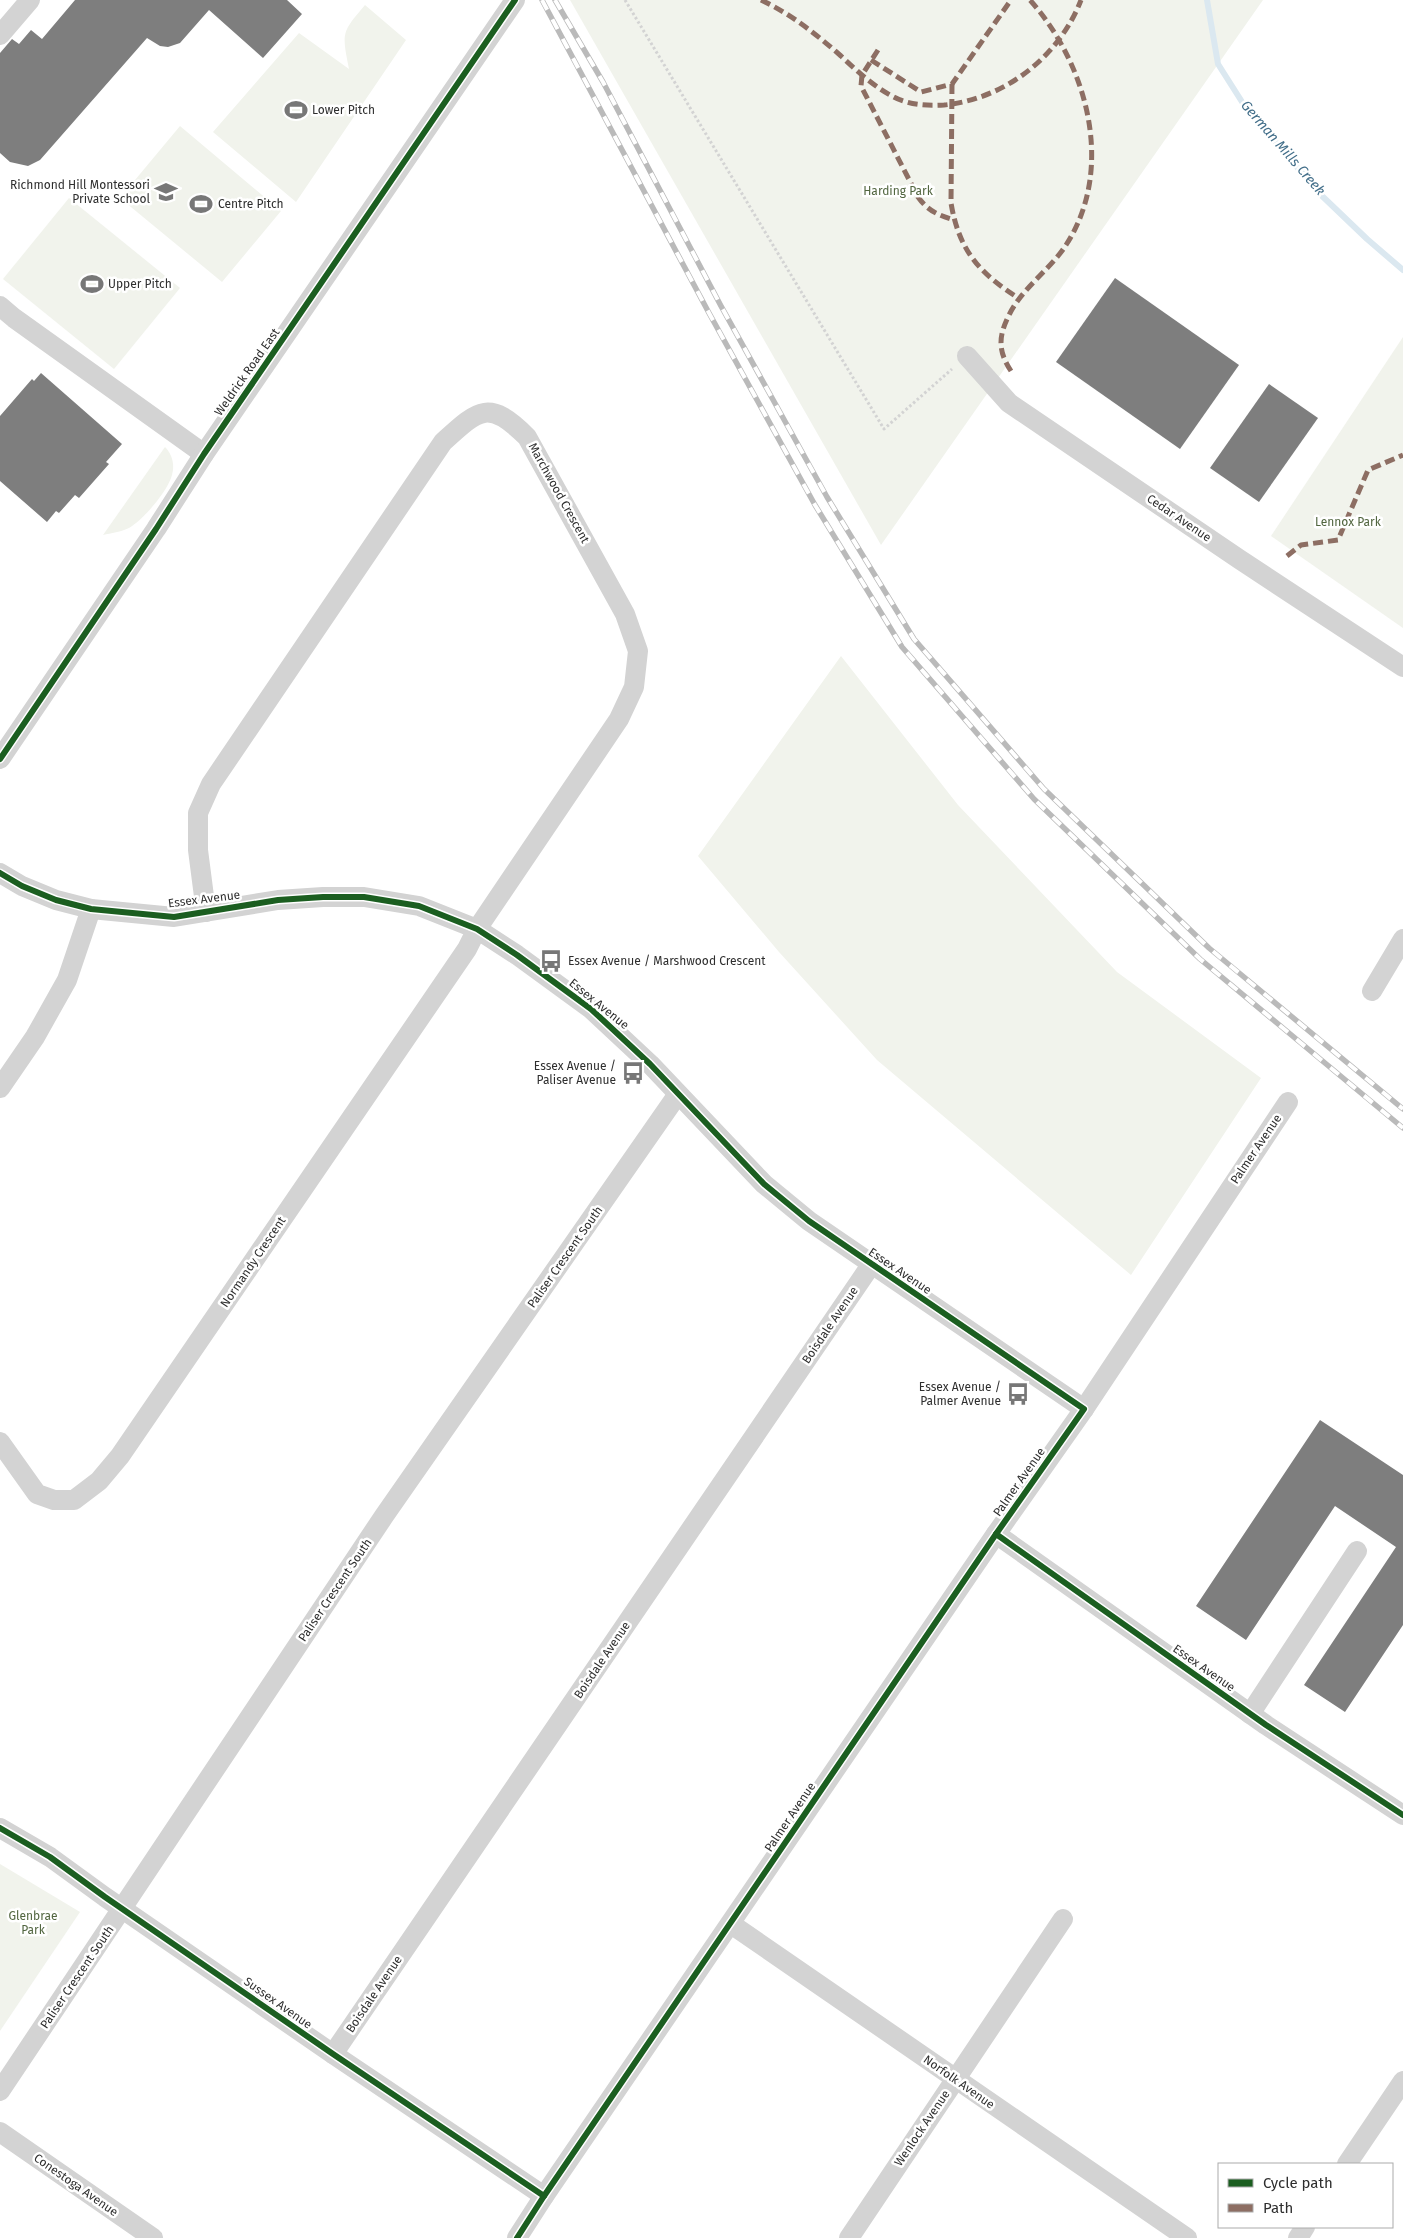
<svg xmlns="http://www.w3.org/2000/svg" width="1403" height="2238" font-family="'Fira Sans',sans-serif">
  <rect width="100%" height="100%" fill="#fff"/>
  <g fill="#f1f3ec">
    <polygon points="570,0 1263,0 881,545"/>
    <path d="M365 5 406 40 296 202 213 132 299 33 349 69C342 33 341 33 365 5Z"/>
    <polygon points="180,126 281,211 222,282 120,198"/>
    <polygon points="69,198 180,288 114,369 3,279"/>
    <polygon points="1403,337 1403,628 1271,536"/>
    <path d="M165 447C172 454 175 464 172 475 168 491 143 520 129 528 121 532 111 533 103 535Z"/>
    <polygon points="841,656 958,805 1117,972 1261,1078 1131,1275 877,1060 779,952 698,856"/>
    <polygon points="0,1864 80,1912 0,2031"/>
  </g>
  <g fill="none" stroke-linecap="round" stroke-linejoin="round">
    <polyline stroke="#dbe8f0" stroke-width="6" points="1207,0 1218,64 1244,105 1320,194 1367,239 1403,270"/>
  </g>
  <g fill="#7e7e7e">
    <polygon points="75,0 287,0 302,14 263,58 209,10 180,43 168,47 160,46 147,38 40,160 28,166 10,162 0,153 0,53 12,39 19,44 31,30 42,39"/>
    <polygon points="1115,278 1239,365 1180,449 1056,362"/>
    <polygon points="41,373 122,444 106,462 109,464 79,498 75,495 59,513 56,511 47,522 0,481 0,416 32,379 34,381"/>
    <polygon points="1269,384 1318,418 1259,502 1210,468"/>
    <polygon points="1320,1420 1403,1475 1403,1625 1345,1712 1304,1685 1396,1547 1335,1506 1246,1640 1196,1606"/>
  </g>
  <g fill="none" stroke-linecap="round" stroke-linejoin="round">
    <polyline stroke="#d3d3d3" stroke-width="3" stroke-dasharray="2.5 2.5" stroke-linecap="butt" points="625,0 884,429 952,369"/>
    <g stroke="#d3d3d3" stroke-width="20">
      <polyline points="0,35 30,0"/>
      <polyline points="0,306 14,318 204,454"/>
      <polyline points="967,356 1009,403 1239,559 1403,667"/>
      <polyline points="0,759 156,529 204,454 515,0"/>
      <polyline points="0,873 22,886 56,900 91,909 122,912 174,917 278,900 323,897 364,897 419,906 477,929 517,955 591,1009 650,1064 764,1184 809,1221 1084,1409"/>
      <polyline points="1372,991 1403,939"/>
      <polyline points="0,1088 35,1037 67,980 91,909"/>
      <path d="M0 1442 37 1494 54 1500H74L99 1481 120 1456 467 949 477 929 619 719 634 687 638 651 625 614 527 437C489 399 479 409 443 442L211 784 198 813V850L206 912"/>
      <polyline points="996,1534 1266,1725 1403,1815"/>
      <polyline points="1250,1714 1357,1551"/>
      <polyline points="0,1828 50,1857 105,1897 333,2054 544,2196"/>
      <polyline points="731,1924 1187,2238"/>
      <polyline points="333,2054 871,1265"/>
      <polyline points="0,2091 384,1516 678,1094"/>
      <polyline points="0,2132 153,2238"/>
      <polyline points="1347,2164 1403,2081"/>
      <polyline points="517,2238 544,2196 996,1534 1084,1409 1288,1102"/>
      <polyline points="849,2238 1063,1919"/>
      <polyline points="1298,2238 1305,2227"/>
    </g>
    <defs>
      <g id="rail">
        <polyline points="542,0 709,313 815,505 902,647 1034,799 1200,959 1403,1128"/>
        <polyline points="555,0 603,82 721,306 827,497 914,639 1044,789 1209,948 1403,1109"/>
      </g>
    </defs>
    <use href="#rail" stroke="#bababa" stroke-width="5.5"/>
    <use href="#rail" stroke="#fff" stroke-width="4" stroke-dasharray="11" stroke-linecap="butt"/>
    <g stroke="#8d6e63" stroke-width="5" stroke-dasharray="10 5" stroke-linecap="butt">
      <path d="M761 0C791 14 816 34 841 56 857 71 873 86 892 96 908 105 926 106 944 105 1005 99 1059 57 1081 0"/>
      <path d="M878 50 862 75 861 86 918 197C928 211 938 215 954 220"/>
      <polyline points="871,60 921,92 952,84 1011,0"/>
      <path d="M952 84 951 203C959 251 980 274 1020 299"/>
      <path d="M1011 371C998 351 998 337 1009 315 1022 288 1050 270 1066 245 1116 168 1087 64 1030 0"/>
      <polyline points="1287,556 1301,545 1338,540 1368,470 1403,455"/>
    </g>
    <defs>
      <g id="cycleway">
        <polyline points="0,759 156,529 204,454 515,0"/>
        <polyline points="0,873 22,886 56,900 91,909 122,912 174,917 278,900 323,897 364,897 419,906 477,929 517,955 591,1009 650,1064 764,1184 809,1221 1084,1409 996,1534 544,2196 517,2238"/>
        <polyline points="996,1534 1266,1725 1403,1815"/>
        <polyline points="0,1828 50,1857 105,1897 333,2054 544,2196"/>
      </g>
    </defs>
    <use href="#cycleway" stroke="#fff" stroke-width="9"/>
    <use href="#cycleway" stroke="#1b5e20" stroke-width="6"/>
  </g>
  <defs>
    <symbol id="stadium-bare" viewBox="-9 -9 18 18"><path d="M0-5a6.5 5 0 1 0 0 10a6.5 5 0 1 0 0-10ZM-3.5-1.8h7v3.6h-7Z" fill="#777" stroke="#fff" stroke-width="2.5" paint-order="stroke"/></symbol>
    <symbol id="school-bare" viewBox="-9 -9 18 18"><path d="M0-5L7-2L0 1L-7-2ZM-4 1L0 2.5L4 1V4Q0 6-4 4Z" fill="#777" stroke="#fff" stroke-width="2.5" paint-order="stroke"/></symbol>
    <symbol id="bus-bare" viewBox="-9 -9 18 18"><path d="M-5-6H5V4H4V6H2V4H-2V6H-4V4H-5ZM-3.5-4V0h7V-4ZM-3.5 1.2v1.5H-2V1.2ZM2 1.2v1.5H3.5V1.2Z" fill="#777" stroke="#fff" stroke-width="2.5" paint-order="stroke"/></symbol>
  </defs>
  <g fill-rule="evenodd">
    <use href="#stadium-bare" x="280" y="94" width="32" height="32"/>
    <use href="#school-bare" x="150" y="176" width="32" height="32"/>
    <use href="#stadium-bare" x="185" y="188" width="32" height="32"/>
    <use href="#stadium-bare" x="76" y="268" width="32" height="32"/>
    <use href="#bus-bare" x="535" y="945" width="32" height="32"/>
    <use href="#bus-bare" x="617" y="1057" width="32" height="32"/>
    <use href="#bus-bare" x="1002" y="1378" width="32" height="32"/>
  </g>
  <g text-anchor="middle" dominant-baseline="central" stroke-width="5" stroke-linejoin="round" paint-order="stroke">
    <g font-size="12" fill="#2e2e2e" stroke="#fff" text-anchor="start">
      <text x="312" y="110">Lower Pitch</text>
      <text x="150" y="185" text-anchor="end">Richmond Hill Montessori<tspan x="150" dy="14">Private School</tspan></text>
      <text x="218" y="204">Centre Pitch</text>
      <text x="108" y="284">Upper Pitch</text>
      <text x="568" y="961">Essex Avenue / Marshwood Crescent</text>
      <text x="616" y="1066" text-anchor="end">Essex Avenue /<tspan x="616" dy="14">Paliser Avenue</tspan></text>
      <text x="1001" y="1387" text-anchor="end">Essex Avenue /<tspan x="1001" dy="14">Palmer Avenue</tspan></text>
    </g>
    <g font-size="12" fill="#526640" stroke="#fff">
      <text x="898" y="191">Harding Park</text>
      <text x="1348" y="522">Lennox Park</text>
      <text x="33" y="1916">Glenbrae<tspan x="33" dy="14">Park</tspan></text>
    </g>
    <g font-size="12" fill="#2e2e2e" stroke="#fff">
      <text transform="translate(247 372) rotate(-55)">Weldrick Road East</text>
      <text transform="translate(559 493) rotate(61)">Marchwood Crescent</text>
      <text transform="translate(1179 518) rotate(34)">Cedar Avenue</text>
      <text transform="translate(204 899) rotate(-7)">Essex Avenue</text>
      <text transform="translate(599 1004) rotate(39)">Essex Avenue</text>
      <text transform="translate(1256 1149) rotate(-56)">Palmer Avenue</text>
      <text transform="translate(565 1257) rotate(-55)">Paliser Crescent South</text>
      <text transform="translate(253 1262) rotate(-56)">Normandy Crescent</text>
      <text transform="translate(900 1271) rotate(34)">Essex Avenue</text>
      <text transform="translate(830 1325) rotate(-56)">Boisdale Avenue</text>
      <text transform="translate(1019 1482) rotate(-55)">Palmer Avenue</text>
      <text transform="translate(335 1590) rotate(-56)">Paliser Crescent South</text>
      <text transform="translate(602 1660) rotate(-56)">Boisdale Avenue</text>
      <text transform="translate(1204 1668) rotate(35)">Essex Avenue</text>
      <text transform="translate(790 1817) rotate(-56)">Palmer Avenue</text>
      <text transform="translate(77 1977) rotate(-56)">Paliser Crescent South</text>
      <text transform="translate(374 1994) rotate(-56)">Boisdale Avenue</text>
      <text transform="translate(278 2003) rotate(35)">Sussex Avenue</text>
      <text transform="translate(959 2082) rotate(35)">Norfolk Avenue</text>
      <text transform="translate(922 2128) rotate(-56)">Wenlock Avenue</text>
      <text transform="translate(76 2185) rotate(35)">Conestoga Avenue</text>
    </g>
    <g font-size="14" font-style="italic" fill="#436f8a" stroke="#fff">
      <text transform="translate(1283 148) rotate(49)">German Mills Creek</text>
    </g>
  </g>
  <rect x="1218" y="2163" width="175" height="65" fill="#ffffff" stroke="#ababab"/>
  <rect x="1228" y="2179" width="25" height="8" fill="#1b5e20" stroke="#ababab"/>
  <text x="1263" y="2188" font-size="15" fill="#2e2e2e">Cycle path</text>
  <rect x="1228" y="2204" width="25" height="8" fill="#8d6e63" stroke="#ababab"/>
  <text x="1263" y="2213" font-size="15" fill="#2e2e2e">Path</text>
</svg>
